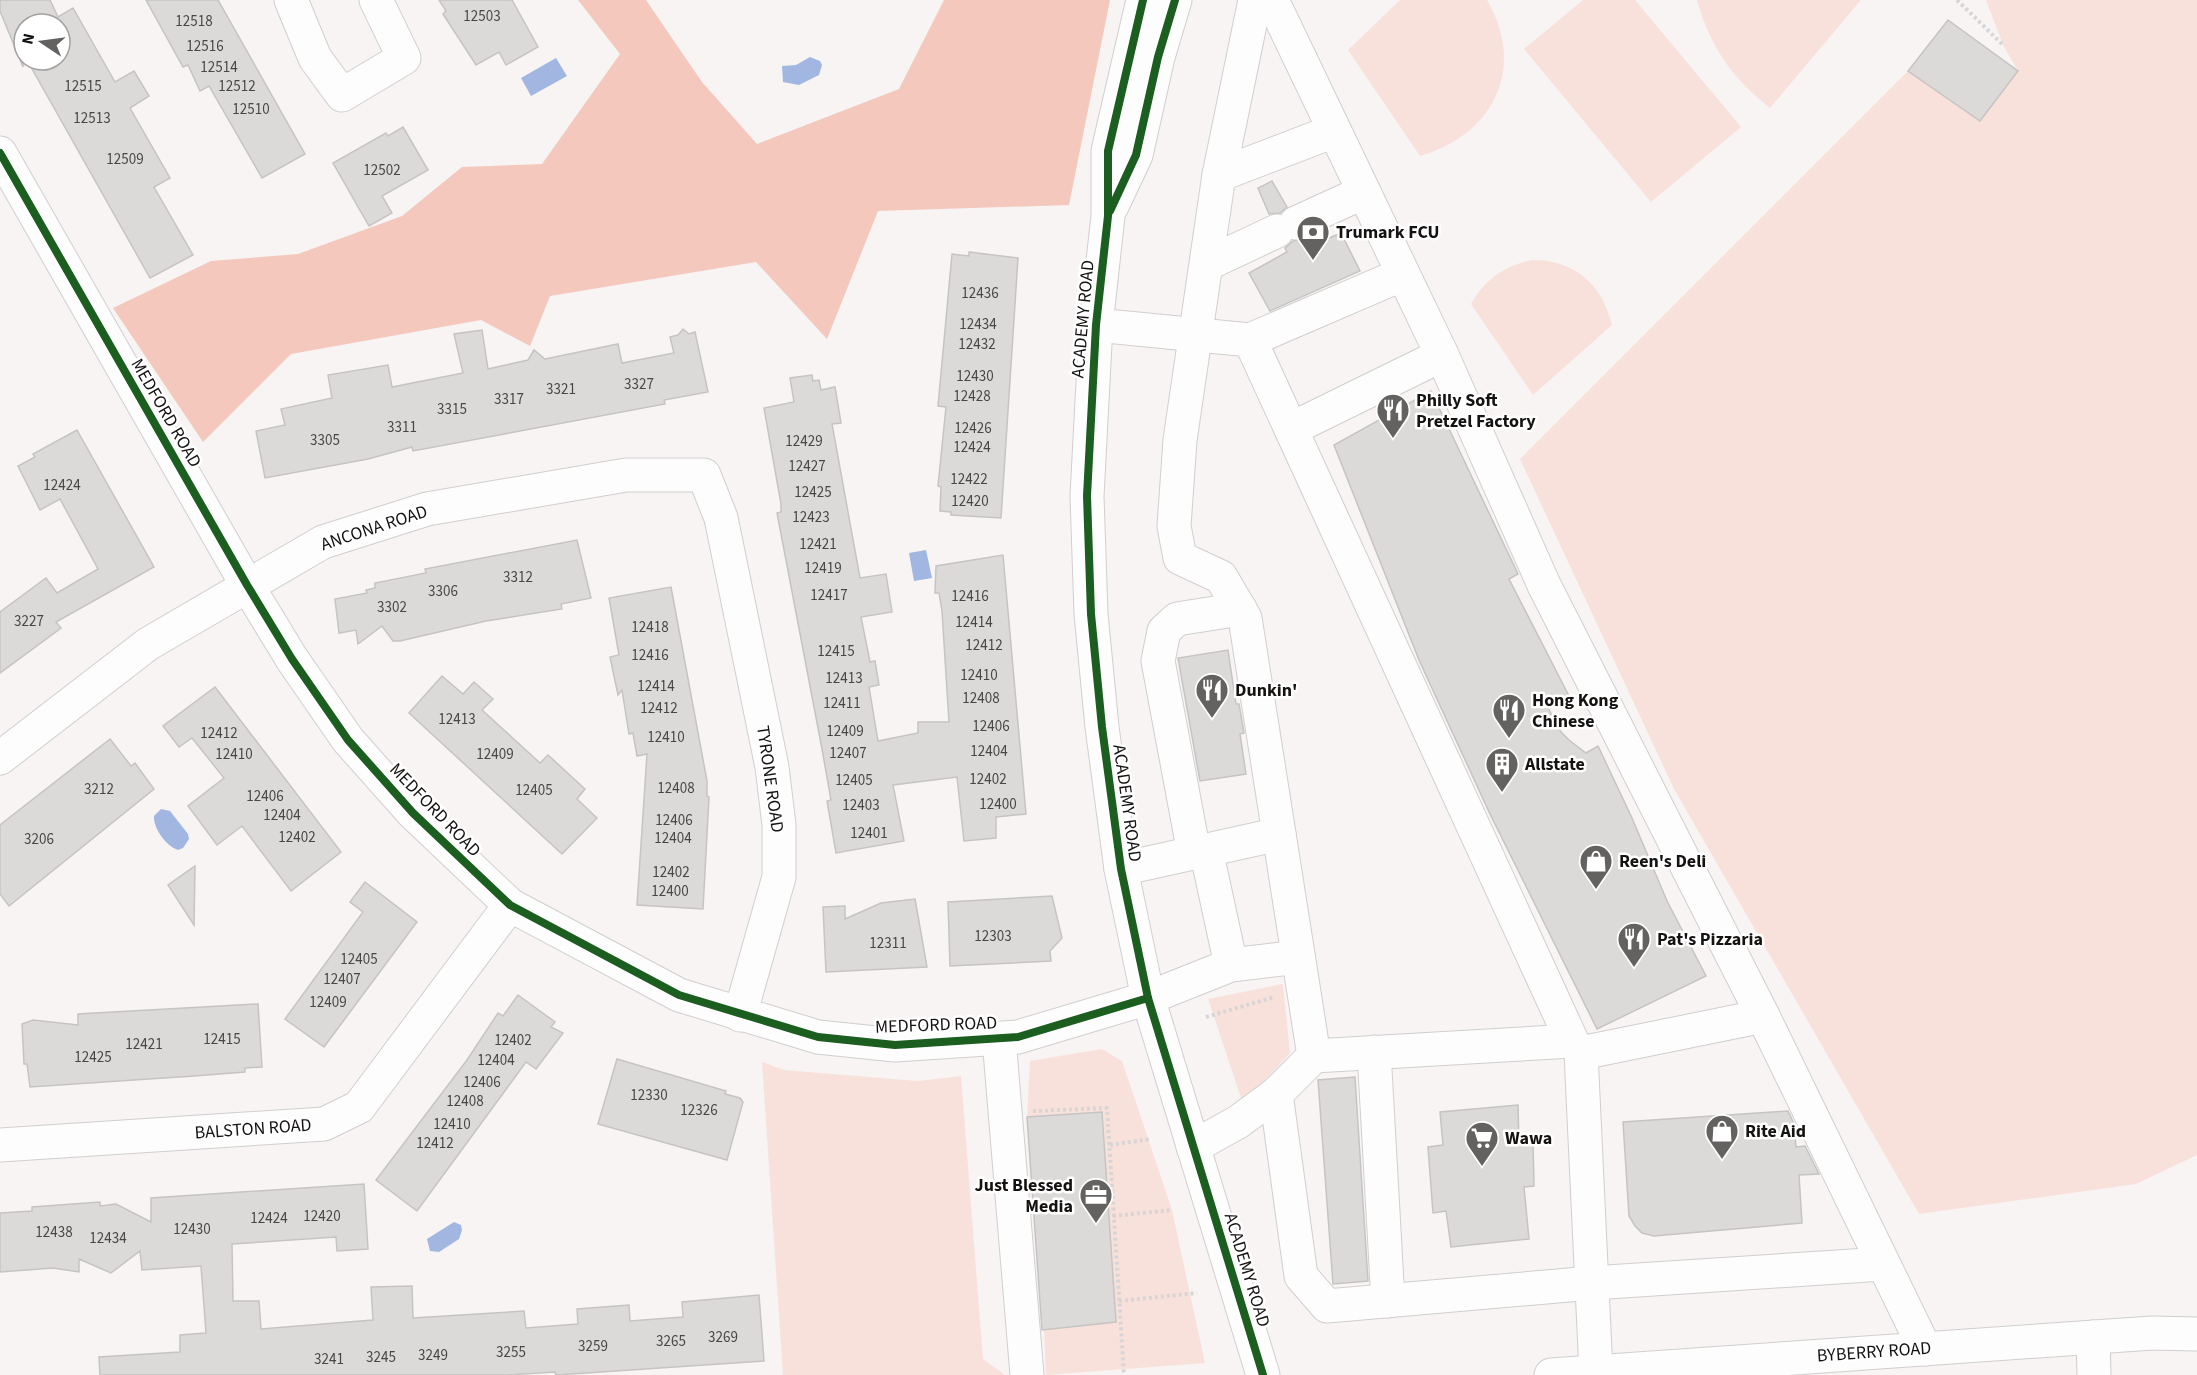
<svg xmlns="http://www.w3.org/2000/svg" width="2197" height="1375" font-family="'Source Sans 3',sans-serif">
  <rect width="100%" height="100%" fill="#f7f4f3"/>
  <g fill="#f9e1db">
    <path d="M1400 0H1487C1527 69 1493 135 1420 156L1348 50Z"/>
    <polygon points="1583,0 1635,0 1741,127 1651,202 1524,49"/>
    <path d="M1697 0H1861L1770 108C1732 78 1710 47 1697 0Z"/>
    <polygon points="1986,0 2197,0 2197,1155 2136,1184 1919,1214 1674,789 1520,459 1908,71 1980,121 2018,71 2003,45"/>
    <path d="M1532 260C1575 260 1602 284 1612 325L1533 395 1471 304C1485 279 1504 266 1532 260Z"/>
    <polygon points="1283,984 1290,1053 1243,1104 1208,999"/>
    <polygon points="1102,1049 1122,1061 1172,1210 1205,1363 1046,1375 1044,1330 1116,1321 1027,1117 1030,1061"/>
    <polygon points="762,1062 784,1070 918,1081 961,1076 983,1359 1005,1375 783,1375"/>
  </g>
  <polygon fill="#f4c8bd" points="578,0 646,0 702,82 757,144 899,89 944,0 1110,0 1069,205 878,211 827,339 756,262 550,296 530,346 481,320 291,354 203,442 113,308 211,261 298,254 402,216 462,167 542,164 620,54"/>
  <g fill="#a1b7e1">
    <polygon points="810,57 820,61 822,65 819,75 799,85 783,82 782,66 796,65"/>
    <polygon points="556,58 567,76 531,96 521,78"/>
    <polygon points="926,550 932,578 914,581 909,553"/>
    <path d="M161 809 170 811 188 834 189 839 183 848 178 850C166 846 153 828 154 816Z"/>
    <polygon points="454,1222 461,1225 462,1230 459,1239 439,1252 430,1251 427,1239"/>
  </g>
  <g fill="#dcdad9" stroke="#c6c4c3" stroke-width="1.5">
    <polygon points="0,0 50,0 58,17 73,8 115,82 134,71 149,96 130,108 170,178 154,187 193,255 150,278 27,60 60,60 60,24 24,24 23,67 0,11"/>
    <polygon points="146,0 218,0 305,154 262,178 209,86 200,91 188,65 183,67"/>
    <polygon points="439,0 512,0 538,47 506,65 499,52 476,65 443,14 446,11"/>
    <polygon points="1948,20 2018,71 1980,121 1908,71"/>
    <polygon points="403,127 428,170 382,196 392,213 369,226 333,163 386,133 388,136"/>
    <polygon points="1272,181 1287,207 1280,213 1269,214 1258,188"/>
    <polygon points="1341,233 1360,271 1270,311 1249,273 1287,252 1285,248 1293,241 1306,239 1310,246"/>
    <polygon points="969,252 1018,258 1001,518 951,515 951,512 940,511 941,487 938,486 946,407 938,406 952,254 969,256"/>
    <polygon points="683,329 689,334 695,332 708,392 664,400 665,404 413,451 412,447 368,459 265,478 256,431 285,425 281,409 332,398 328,375 388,365 392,387 463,373 454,334 482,330 488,369 528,360 534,350 545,359 618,344 622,363 674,353 670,337 678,335"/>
    <polygon points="812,375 813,381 819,380 821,390 835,387 841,423 832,424 860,578 886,574 892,612 861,617 870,662 875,661 879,685 869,687 878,741 918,733 918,722 949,722 942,611 939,593 935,593 936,566 1003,555 1026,814 996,817 996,838 964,841 957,777 893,785 904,841 836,853 827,801 831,800 822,749 777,513 781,512 781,504 764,408 794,402 790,378"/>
    <polygon points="1431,391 1518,574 1509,579 1569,696 1546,704 1561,732 1569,740 1586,753 1598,746 1632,818 1667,901 1706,976 1597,1029 1490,814 1419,660 1334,445"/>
    <polygon points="77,430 154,567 56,622 61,628 0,673 0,612 46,578 57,593 98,569 60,499 40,510 18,466 35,457 33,454"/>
    <polygon points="577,540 591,598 561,604 562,609 486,621 400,641 393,641 382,626 358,644 356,630 339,633 335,599 367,593 366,590 375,588 375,583 426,573 425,569"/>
    <polygon points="671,587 707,781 707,796 709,797 703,909 637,905 647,754 637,756 633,733 629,734 622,690 618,695 610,657 619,655 609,598"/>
    <polygon points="1228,650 1236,704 1239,704 1244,733 1240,734 1246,774 1200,781 1178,658"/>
    <polygon points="442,676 463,694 474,682 493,699 482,710 540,763 548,755 585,789 577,799 597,818 562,854 409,713"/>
    <polygon points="215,687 341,852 291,891 242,826 217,845 188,806 224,778 192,738 179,747 163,726"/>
    <polygon points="110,739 131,766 135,763 154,789 9,906 0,894 0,825"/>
    <polygon points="195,866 194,925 168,885"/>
    <polygon points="365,882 417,922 324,1047 285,1019 363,912 350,902"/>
    <polygon points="1052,896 1062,938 1050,951 1051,961 950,966 948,902"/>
    <polygon points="915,899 927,967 826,972 823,907 845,906 845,919 881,903"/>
    <polygon points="518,995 555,1022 551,1027 563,1033 536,1069 526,1062 417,1211 376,1180 467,1060 498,1013 503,1016"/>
    <polygon points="258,1004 262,1067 245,1068 245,1072 194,1076 30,1087 27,1064 24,1064 22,1024 33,1020 78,1025 78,1014"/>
    <polygon points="617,1059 726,1091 725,1094 740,1098 743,1102 727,1160 598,1124"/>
    <polygon points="1355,1077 1368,1281 1333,1284 1318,1080"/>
    <polygon points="1518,1105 1519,1144 1533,1143 1534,1186 1524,1187 1529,1239 1451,1247 1446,1211 1433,1213 1428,1147 1443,1145 1440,1112"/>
    <polygon points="1788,1111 1794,1124 1796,1147 1805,1146 1819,1174 1799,1175 1802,1223 1654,1236 1642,1233 1635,1226 1629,1216 1623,1122"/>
    <polygon points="1102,1112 1116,1322 1042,1330 1027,1117"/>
    <polygon points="364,1184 368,1249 337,1251 336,1237 232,1244 233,1301 259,1301 261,1329 373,1320 371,1287 412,1286 413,1318 524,1311 526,1328 578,1324 577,1309 629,1305 630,1321 656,1319 683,1317 682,1302 759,1295 764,1361 556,1375 555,1372 507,1375 100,1375 99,1357 180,1352 180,1335 206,1333 201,1266 142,1270 140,1251 111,1273 79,1259 79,1272 53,1268 0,1272 0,1213 32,1211 32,1207 100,1202 100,1206 116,1204 151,1222 151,1198"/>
  </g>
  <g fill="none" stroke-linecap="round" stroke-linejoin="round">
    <defs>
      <g id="minor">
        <polyline points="291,0 315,58 342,95 404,58 376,0"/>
        <polyline points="1255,0 1219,175 1180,440 1174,526 1180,558 1221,577 1245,618 1314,1056"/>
        <polyline points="1272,0 1442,355 1544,585 1763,1016"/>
        <polyline points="0,153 247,585 292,659 348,740 413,813 510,905 679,995 818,1037 895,1045 1018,1037 1148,998 1231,965 1298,957"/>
        <polyline points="1219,175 1334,131"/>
        <polyline points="1296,223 1364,192"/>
        <polyline points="1207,264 1277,231"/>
        <polyline points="1096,325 1250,340 1572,1041 1314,1056 1276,1094 1301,1276 1327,1306 1592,1283 1883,1264"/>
        <polyline points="1250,340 1403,274"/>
        <polyline points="1291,429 1442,355"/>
        <polyline points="0,758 148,644 323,542 427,509 626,475 704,475 721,518 772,767 779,825 779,877 740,1015"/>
        <polyline points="1206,850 1231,965"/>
        <polyline points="1194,853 1158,661 1164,631 1177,619 1240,609"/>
        <polyline points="1121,869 1279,834"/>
        <polyline points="999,1039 1027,1375"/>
        <polyline points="1374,1052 1388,1301"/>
        <polyline points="0,1145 324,1124 359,1107 510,905"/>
        <polyline points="1193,1147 1238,1122 1276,1094"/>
        <polyline points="2093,1337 2094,1375"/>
        <polyline points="1596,1372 1581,1053 1763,1016 1925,1349"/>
        <polyline points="1551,1375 2152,1333 2197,1334"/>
      </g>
      <g id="major">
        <polyline points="1143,0 1108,151 1108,216 1096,325 1087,496 1091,614 1102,727 1121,869 1148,998 1263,1375"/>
        <polyline points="1112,206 1136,155 1158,57 1175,0"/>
      </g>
    </defs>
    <use href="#minor" stroke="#d1cece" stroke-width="35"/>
    <use href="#major" stroke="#d1cece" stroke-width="35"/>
    <g stroke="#d7d5d5" stroke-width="4" stroke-dasharray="3 3" stroke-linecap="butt">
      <polyline points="1957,0 2003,45"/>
      <polyline points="1206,1017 1274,997"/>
      <polyline points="1033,1111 1107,1108 1124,1375"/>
      <polyline points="1110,1145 1150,1139"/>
      <polyline points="1113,1216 1172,1210"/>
      <polyline points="1119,1301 1197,1293"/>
    </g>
    <use href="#minor" stroke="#fefdfd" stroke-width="33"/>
    <use href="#major" stroke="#fefdfd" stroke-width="33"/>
    <defs>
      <g id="cycleway">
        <polyline points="1143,0 1108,151 1108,216 1096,325 1087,496 1091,614 1102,727 1121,869 1148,998 1263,1375"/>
        <polyline points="0,153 247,585 292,659 348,740 413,813 510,905 679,995 818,1037 895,1045 1018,1037 1148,998"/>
        <polyline points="1110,211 1136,155 1158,57 1175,0"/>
      </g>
    </defs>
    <use href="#cycleway" stroke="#fff" stroke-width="11"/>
    <use href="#cycleway" stroke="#1b5e20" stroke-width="8"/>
  </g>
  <defs>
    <symbol id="bank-pin" viewBox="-11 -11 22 30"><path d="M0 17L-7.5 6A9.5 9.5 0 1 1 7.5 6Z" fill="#646261" stroke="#fff"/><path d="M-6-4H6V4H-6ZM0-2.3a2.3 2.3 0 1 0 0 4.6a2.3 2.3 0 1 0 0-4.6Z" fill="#fff"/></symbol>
    <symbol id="restaurant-pin" viewBox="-11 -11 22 30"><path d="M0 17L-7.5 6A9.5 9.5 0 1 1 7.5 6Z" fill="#646261" stroke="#fff"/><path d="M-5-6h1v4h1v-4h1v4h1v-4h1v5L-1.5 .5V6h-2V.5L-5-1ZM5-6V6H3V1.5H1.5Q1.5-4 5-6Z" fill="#fff"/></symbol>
    <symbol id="building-pin" viewBox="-11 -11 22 30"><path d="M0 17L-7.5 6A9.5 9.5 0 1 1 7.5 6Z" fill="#646261" stroke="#fff"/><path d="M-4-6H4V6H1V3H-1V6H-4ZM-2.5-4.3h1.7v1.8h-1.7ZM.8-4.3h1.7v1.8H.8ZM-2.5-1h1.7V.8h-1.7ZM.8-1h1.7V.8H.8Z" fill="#fff"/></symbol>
    <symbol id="shop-pin" viewBox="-11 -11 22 30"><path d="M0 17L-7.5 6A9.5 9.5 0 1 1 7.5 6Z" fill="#646261" stroke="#fff"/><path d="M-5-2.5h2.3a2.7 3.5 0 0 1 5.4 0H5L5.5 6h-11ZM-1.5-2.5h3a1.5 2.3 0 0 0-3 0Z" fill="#fff"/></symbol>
    <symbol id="supermarket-pin" viewBox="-11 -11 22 30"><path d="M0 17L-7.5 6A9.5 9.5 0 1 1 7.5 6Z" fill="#646261" stroke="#fff"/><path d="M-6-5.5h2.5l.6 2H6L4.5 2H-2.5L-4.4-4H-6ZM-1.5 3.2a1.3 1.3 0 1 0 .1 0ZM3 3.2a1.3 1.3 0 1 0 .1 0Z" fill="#fff"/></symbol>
    <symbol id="office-pin" viewBox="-11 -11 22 30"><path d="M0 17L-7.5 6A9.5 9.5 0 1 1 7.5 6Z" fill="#646261" stroke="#fff"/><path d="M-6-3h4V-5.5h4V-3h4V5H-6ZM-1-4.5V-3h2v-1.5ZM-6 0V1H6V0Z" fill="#fff"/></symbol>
  </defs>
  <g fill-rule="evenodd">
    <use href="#bank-pin" x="1294" y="213" width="38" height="52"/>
    <use href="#restaurant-pin" x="1374" y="391" width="38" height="52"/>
    <use href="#restaurant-pin" x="1193" y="671" width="38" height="52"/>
    <use href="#restaurant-pin" x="1490" y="691" width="38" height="52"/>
    <use href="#building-pin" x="1483" y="745" width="38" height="52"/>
    <use href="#shop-pin" x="1577" y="842" width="38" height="52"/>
    <use href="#restaurant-pin" x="1615" y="920" width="38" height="52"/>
    <use href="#shop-pin" x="1703" y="1112" width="38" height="52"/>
    <use href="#supermarket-pin" x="1463" y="1119" width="38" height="52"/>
    <use href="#office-pin" x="1077" y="1176" width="38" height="52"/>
  </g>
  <g text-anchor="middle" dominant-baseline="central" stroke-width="5" stroke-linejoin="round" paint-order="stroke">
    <g font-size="15" fill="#494746">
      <text x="482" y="16">12503</text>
      <text x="194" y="21">12518</text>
      <text x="205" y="46">12516</text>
      <text x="219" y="67">12514</text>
      <text x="83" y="86">12515</text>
      <text x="237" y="86">12512</text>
      <text x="251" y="109">12510</text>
      <text x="92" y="118">12513</text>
      <text x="125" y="159">12509</text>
      <text x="382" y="170">12502</text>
      <text x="980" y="293">12436</text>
      <text x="978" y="324">12434</text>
      <text x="977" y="344">12432</text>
      <text x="975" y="376">12430</text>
      <text x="639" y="384">3327</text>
      <text x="561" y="389">3321</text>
      <text x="972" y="396">12428</text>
      <text x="509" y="399">3317</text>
      <text x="452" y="409">3315</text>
      <text x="402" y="427">3311</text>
      <text x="973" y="428">12426</text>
      <text x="325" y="440">3305</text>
      <text x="804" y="441">12429</text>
      <text x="972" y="447">12424</text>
      <text x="807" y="466">12427</text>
      <text x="969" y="479">12422</text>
      <text x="62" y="485">12424</text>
      <text x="813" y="492">12425</text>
      <text x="970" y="501">12420</text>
      <text x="811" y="517">12423</text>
      <text x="818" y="544">12421</text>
      <text x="823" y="568">12419</text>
      <text x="518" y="577">3312</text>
      <text x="443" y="591">3306</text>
      <text x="829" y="595">12417</text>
      <text x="970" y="596">12416</text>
      <text x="392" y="607">3302</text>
      <text x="29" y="621">3227</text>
      <text x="974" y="622">12414</text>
      <text x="650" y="627">12418</text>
      <text x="984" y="645">12412</text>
      <text x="836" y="651">12415</text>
      <text x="650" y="655">12416</text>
      <text x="979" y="675">12410</text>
      <text x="844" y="678">12413</text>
      <text x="656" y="686">12414</text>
      <text x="981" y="698">12408</text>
      <text x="842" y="703">12411</text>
      <text x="659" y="708">12412</text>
      <text x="457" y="719">12413</text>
      <text x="991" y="726">12406</text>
      <text x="845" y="731">12409</text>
      <text x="219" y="733">12412</text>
      <text x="666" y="737">12410</text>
      <text x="989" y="751">12404</text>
      <text x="848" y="753">12407</text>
      <text x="234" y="754">12410</text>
      <text x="495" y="754">12409</text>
      <text x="988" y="779">12402</text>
      <text x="854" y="780">12405</text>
      <text x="676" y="788">12408</text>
      <text x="99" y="789">3212</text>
      <text x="534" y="790">12405</text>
      <text x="265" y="796">12406</text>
      <text x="998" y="804">12400</text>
      <text x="861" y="805">12403</text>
      <text x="282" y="815">12404</text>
      <text x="674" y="820">12406</text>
      <text x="869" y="833">12401</text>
      <text x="297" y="837">12402</text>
      <text x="673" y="838">12404</text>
      <text x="39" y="839">3206</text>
      <text x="671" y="872">12402</text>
      <text x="670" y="891">12400</text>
      <text x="993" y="936">12303</text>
      <text x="888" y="943">12311</text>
      <text x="359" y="959">12405</text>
      <text x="342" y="979">12407</text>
      <text x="328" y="1002">12409</text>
      <text x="222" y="1039">12415</text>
      <text x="513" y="1040">12402</text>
      <text x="144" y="1044">12421</text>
      <text x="93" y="1057">12425</text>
      <text x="496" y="1060">12404</text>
      <text x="482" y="1082">12406</text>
      <text x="649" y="1095">12330</text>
      <text x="465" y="1101">12408</text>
      <text x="699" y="1110">12326</text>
      <text x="452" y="1124">12410</text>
      <text x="435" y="1143">12412</text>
      <text x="322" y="1216">12420</text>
      <text x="269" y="1218">12424</text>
      <text x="192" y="1229">12430</text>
      <text x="54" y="1232">12438</text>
      <text x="108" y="1238">12434</text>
      <text x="723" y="1337">3269</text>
      <text x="671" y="1341">3265</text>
      <text x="593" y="1346">3259</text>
      <text x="511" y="1352">3255</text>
      <text x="433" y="1355">3249</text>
      <text x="381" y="1357">3245</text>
      <text x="329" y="1359">3241</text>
    </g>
    <g font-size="18" font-weight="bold" fill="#151312" stroke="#fff" text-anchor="start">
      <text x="1336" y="232">Trumark FCU</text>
      <text x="1416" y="400">Philly Soft<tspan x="1416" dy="21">Pretzel Factory</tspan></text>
      <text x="1235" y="690">Dunkin'</text>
      <text x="1532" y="700">Hong Kong<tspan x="1532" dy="21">Chinese</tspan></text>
      <text x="1525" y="764">Allstate</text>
      <text x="1619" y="861">Reen's Deli</text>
      <text x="1657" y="939">Pat's Pizzaria</text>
      <text x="1745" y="1131">Rite Aid</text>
      <text x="1505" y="1138">Wawa</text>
      <text x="1073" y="1185" text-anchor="end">Just Blessed<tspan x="1073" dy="21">Media</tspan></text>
    </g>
    <g font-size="18" fill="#151312" stroke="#fff">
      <text transform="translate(1083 319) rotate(-85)">ACADEMY ROAD</text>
      <text transform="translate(166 413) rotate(60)">MEDFORD ROAD</text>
      <text transform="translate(374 528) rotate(-18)">ANCONA ROAD</text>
      <text transform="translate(770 779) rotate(82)">TYRONE ROAD</text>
      <text transform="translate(1127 803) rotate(82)">ACADEMY ROAD</text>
      <text transform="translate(435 810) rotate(46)">MEDFORD ROAD</text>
      <text transform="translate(936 1025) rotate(-2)">MEDFORD ROAD</text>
      <text transform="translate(253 1129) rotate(-4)">BALSTON ROAD</text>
      <text transform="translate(1247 1270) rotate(73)">ACADEMY ROAD</text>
      <text transform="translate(1874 1352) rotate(-4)">BYBERRY ROAD</text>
    </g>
  </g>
  <g transform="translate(42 42) rotate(283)"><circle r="28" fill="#ffffff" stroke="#a1a1a0" stroke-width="1.5"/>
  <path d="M0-4.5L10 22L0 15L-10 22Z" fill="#646261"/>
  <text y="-9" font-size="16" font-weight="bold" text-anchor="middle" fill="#151312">N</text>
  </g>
</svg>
